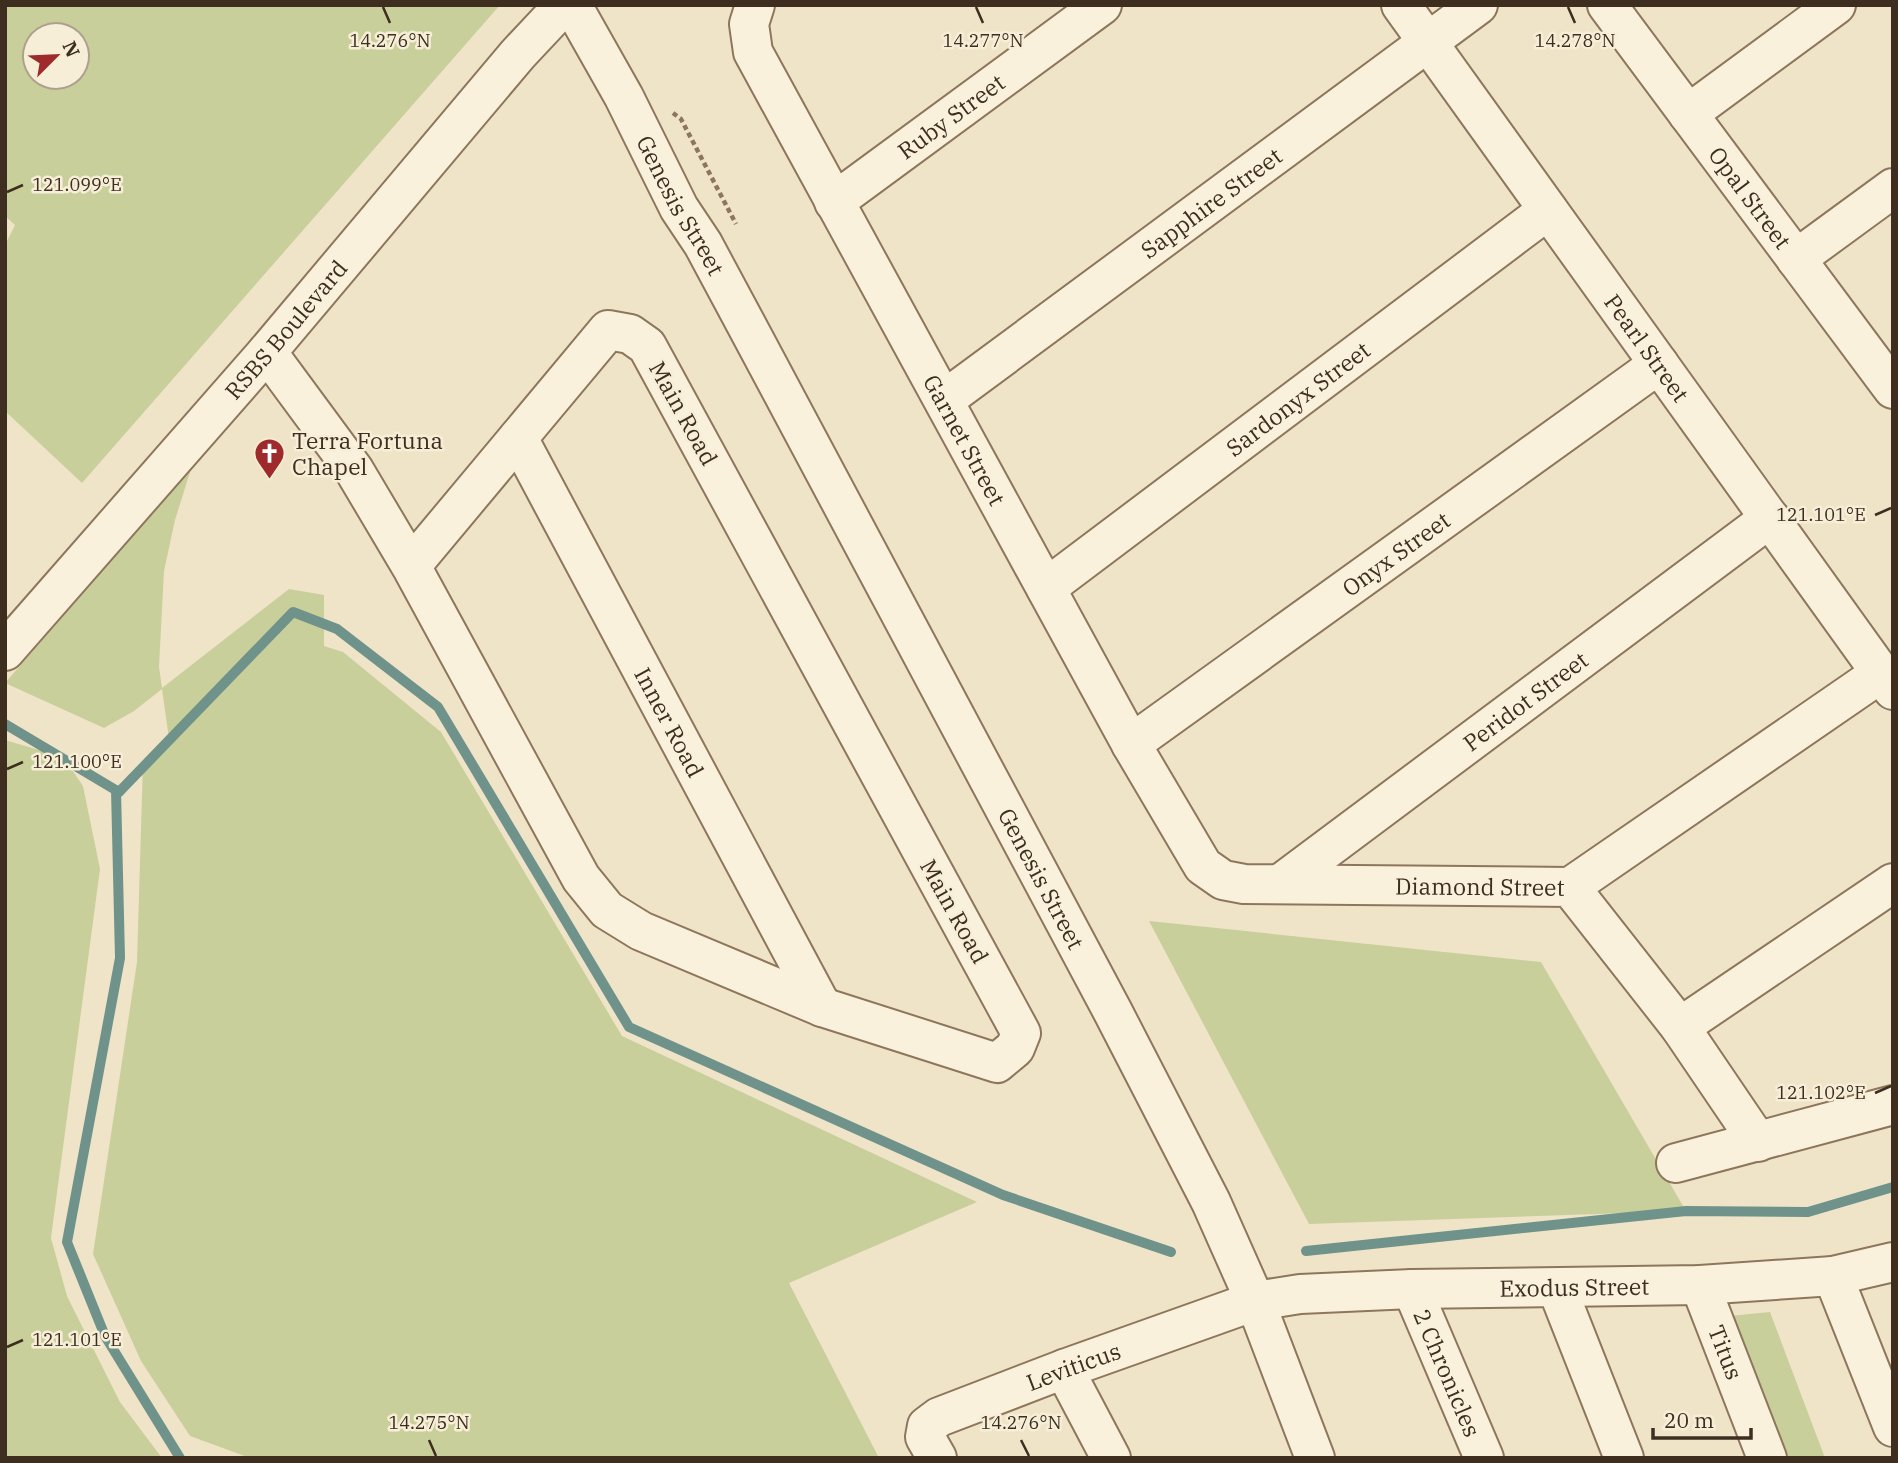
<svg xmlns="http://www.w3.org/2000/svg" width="1898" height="1463" font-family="'IBM Plex Serif',serif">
  <rect width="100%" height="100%" fill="#f0e4c8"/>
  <g fill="#c9cf9b" fill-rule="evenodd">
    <path d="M5 5H500L82 483 5 411V245L15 225 5 216ZM35 35H77V77H35Z"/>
    <polygon points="191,469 175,520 164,571 159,667 162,688 289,589 324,595 324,646 343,652 441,732 622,1036 977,1202 789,1283 879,1458 250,1458 190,1436 141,1361 93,1254 137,962 143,762 169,739 162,689 134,711 104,728 5,683"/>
    <polygon points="5,740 63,757 83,786 100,869 51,1238 67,1296 120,1402 162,1458 5,1458"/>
    <polygon points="1149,921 1541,962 1686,1211 1309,1224"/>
    <polygon points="1770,1312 1825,1458 1779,1458 1729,1316"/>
  </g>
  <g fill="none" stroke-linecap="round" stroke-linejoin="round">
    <g stroke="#6f938a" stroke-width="10">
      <polyline points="5,724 119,792 116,790 120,958 67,1242 105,1336 180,1458"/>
      <polyline points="119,792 293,612 337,629 438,707 629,1027 1003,1195 1171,1252"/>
      <polyline points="1306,1251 1686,1211 1808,1212 1893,1187"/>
    </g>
    <defs>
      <g id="minor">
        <path id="s1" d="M572 5 624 97 679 208 703 244 740 313 1113 1012 1211 1202 1255 1301 1315 1458"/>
        <path id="s2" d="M755 5 749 24 753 52 1131 744 1203 866 1223 880 1244 884 1570 887 1680 1027 1758 1142"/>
        <path id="s3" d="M1401 5 1893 690"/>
        <path id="s4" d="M1607 5 1893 389"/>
        <polyline points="1688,114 1836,5"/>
        <path id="s5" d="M834 202 1102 5"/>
        <polyline points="1796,259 1893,188"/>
        <polyline points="267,352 354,470 411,566 581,878 607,910 641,931 822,1007 997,1063 1015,1048 1021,1033 647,346 630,334 608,330 411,566"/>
        <path id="s6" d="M944 400 1478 5"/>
        <path id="s7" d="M518 438 822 1007"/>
        <path id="s8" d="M1046 588 1548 210"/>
        <path id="s9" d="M5 651 267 352 518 54 564 5"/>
        <path id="s10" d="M1131 744 1659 364"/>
        <path id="s11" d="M1280 884 1770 518"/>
        <polyline points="1570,887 1881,673"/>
        <polyline points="1680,1027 1893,883"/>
        <polyline points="1676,1163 1893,1105"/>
        <polyline points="1833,1276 1893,1427"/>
        <path id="s12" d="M1700 1285 1767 1458"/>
        <polyline points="1557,1288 1624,1458"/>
        <path id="s13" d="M1412 1289 1484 1458"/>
        <polyline points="1064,1369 1111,1458"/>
        <path id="s14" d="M937 1458 925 1437 927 1426 939 1417 1064 1369 1255 1301 1300 1294 1412 1289 1700 1285 1833 1276 1893 1262"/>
      </g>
    </defs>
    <use href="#minor" stroke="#8d765c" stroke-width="42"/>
    <polyline stroke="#8d765c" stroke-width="4.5" stroke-dasharray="5 3.5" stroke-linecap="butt" points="673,113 681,119 736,224"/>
    <use href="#minor" stroke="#faf1dc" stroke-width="38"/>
  </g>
  <path fill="none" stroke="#3d2e20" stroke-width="2.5" d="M383 7 390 23M976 7 983 23M1568 7 1575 23M7 192 23 185M1875 515 1891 508M7 769 23 762M1875 1093 1891 1086M7 1347 23 1340M429 1440 436 1456M1021 1440 1029 1456"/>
  <defs>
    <symbol id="church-pin" viewBox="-11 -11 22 30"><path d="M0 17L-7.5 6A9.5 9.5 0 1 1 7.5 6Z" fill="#9e2a2b" stroke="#f7eed8"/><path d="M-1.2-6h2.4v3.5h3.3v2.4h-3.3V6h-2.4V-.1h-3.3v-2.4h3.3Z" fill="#fff"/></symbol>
  </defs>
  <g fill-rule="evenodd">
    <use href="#church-pin" x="252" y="436" width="35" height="47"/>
  </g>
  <g text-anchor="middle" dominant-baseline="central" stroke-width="5" stroke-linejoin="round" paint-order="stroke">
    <g font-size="23" fill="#3d2e20" stroke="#f7eed8">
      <text stroke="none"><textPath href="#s5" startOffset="145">Ruby Street</textPath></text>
      <text stroke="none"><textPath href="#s4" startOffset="240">Opal Street</textPath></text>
      <text stroke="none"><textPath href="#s6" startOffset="332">Sapphire Street</textPath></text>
      <text stroke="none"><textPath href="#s1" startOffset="228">Genesis Street</textPath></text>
      <text stroke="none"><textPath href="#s9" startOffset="427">RSBS Boulevard</textPath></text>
      <text stroke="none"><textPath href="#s3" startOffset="422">Pearl Street</textPath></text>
      <text stroke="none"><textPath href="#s8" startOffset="315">Sardonyx Street</textPath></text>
      <text transform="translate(684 413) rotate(61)">Main Road</text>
      <text stroke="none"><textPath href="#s2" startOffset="490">Garnet Street</textPath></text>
      <text stroke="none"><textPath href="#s10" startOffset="326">Onyx Street</textPath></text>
      <text stroke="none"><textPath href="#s11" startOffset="306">Peridot Street</textPath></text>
      <text stroke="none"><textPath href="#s7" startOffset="322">Inner Road</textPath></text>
      <text stroke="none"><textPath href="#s1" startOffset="992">Genesis Street</textPath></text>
      <text stroke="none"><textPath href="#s2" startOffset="1260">Diamond Street</textPath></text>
      <text transform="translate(955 911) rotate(61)">Main Road</text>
      <text stroke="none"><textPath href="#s14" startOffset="707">Exodus Street</textPath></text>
      <text stroke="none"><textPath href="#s12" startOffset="72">Titus</textPath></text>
      <text stroke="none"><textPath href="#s14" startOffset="194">Leviticus</textPath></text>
      <text stroke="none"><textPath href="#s13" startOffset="91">2 Chronicles</textPath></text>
    </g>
    <g font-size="23" fill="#3d2e20" stroke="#f7eed8" text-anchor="start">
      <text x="292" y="440">Terra Fortuna<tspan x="292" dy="26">Chapel</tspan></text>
    </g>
  </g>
  <g font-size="18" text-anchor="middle" fill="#3d2e20" stroke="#f7eed8" stroke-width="5" stroke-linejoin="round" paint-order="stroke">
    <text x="390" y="47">14.276°N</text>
    <text x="983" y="47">14.277°N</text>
    <text x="1575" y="47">14.278°N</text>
    <text x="77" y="191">121.099°E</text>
    <text x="1821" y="521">121.101°E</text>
    <text x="77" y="768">121.100°E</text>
    <text x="1821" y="1099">121.102°E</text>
    <text x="77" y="1346">121.101°E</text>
    <text x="429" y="1429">14.275°N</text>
    <text x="1021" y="1429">14.276°N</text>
  </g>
  <rect width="1898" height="1463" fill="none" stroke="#3d2e20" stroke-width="14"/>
  <g transform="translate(56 56) rotate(66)"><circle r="33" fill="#f7eed8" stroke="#ada18e" stroke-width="2"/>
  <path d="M0-5L12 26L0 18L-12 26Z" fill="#9e2a2b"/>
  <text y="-10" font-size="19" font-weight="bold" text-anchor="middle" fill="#3d2e20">N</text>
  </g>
  <path d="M1653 1428v10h98v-10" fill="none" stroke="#3d2e20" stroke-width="3.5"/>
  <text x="1664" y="1428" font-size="21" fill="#3d2e20" stroke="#f7eed8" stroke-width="5" paint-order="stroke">20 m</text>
</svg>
